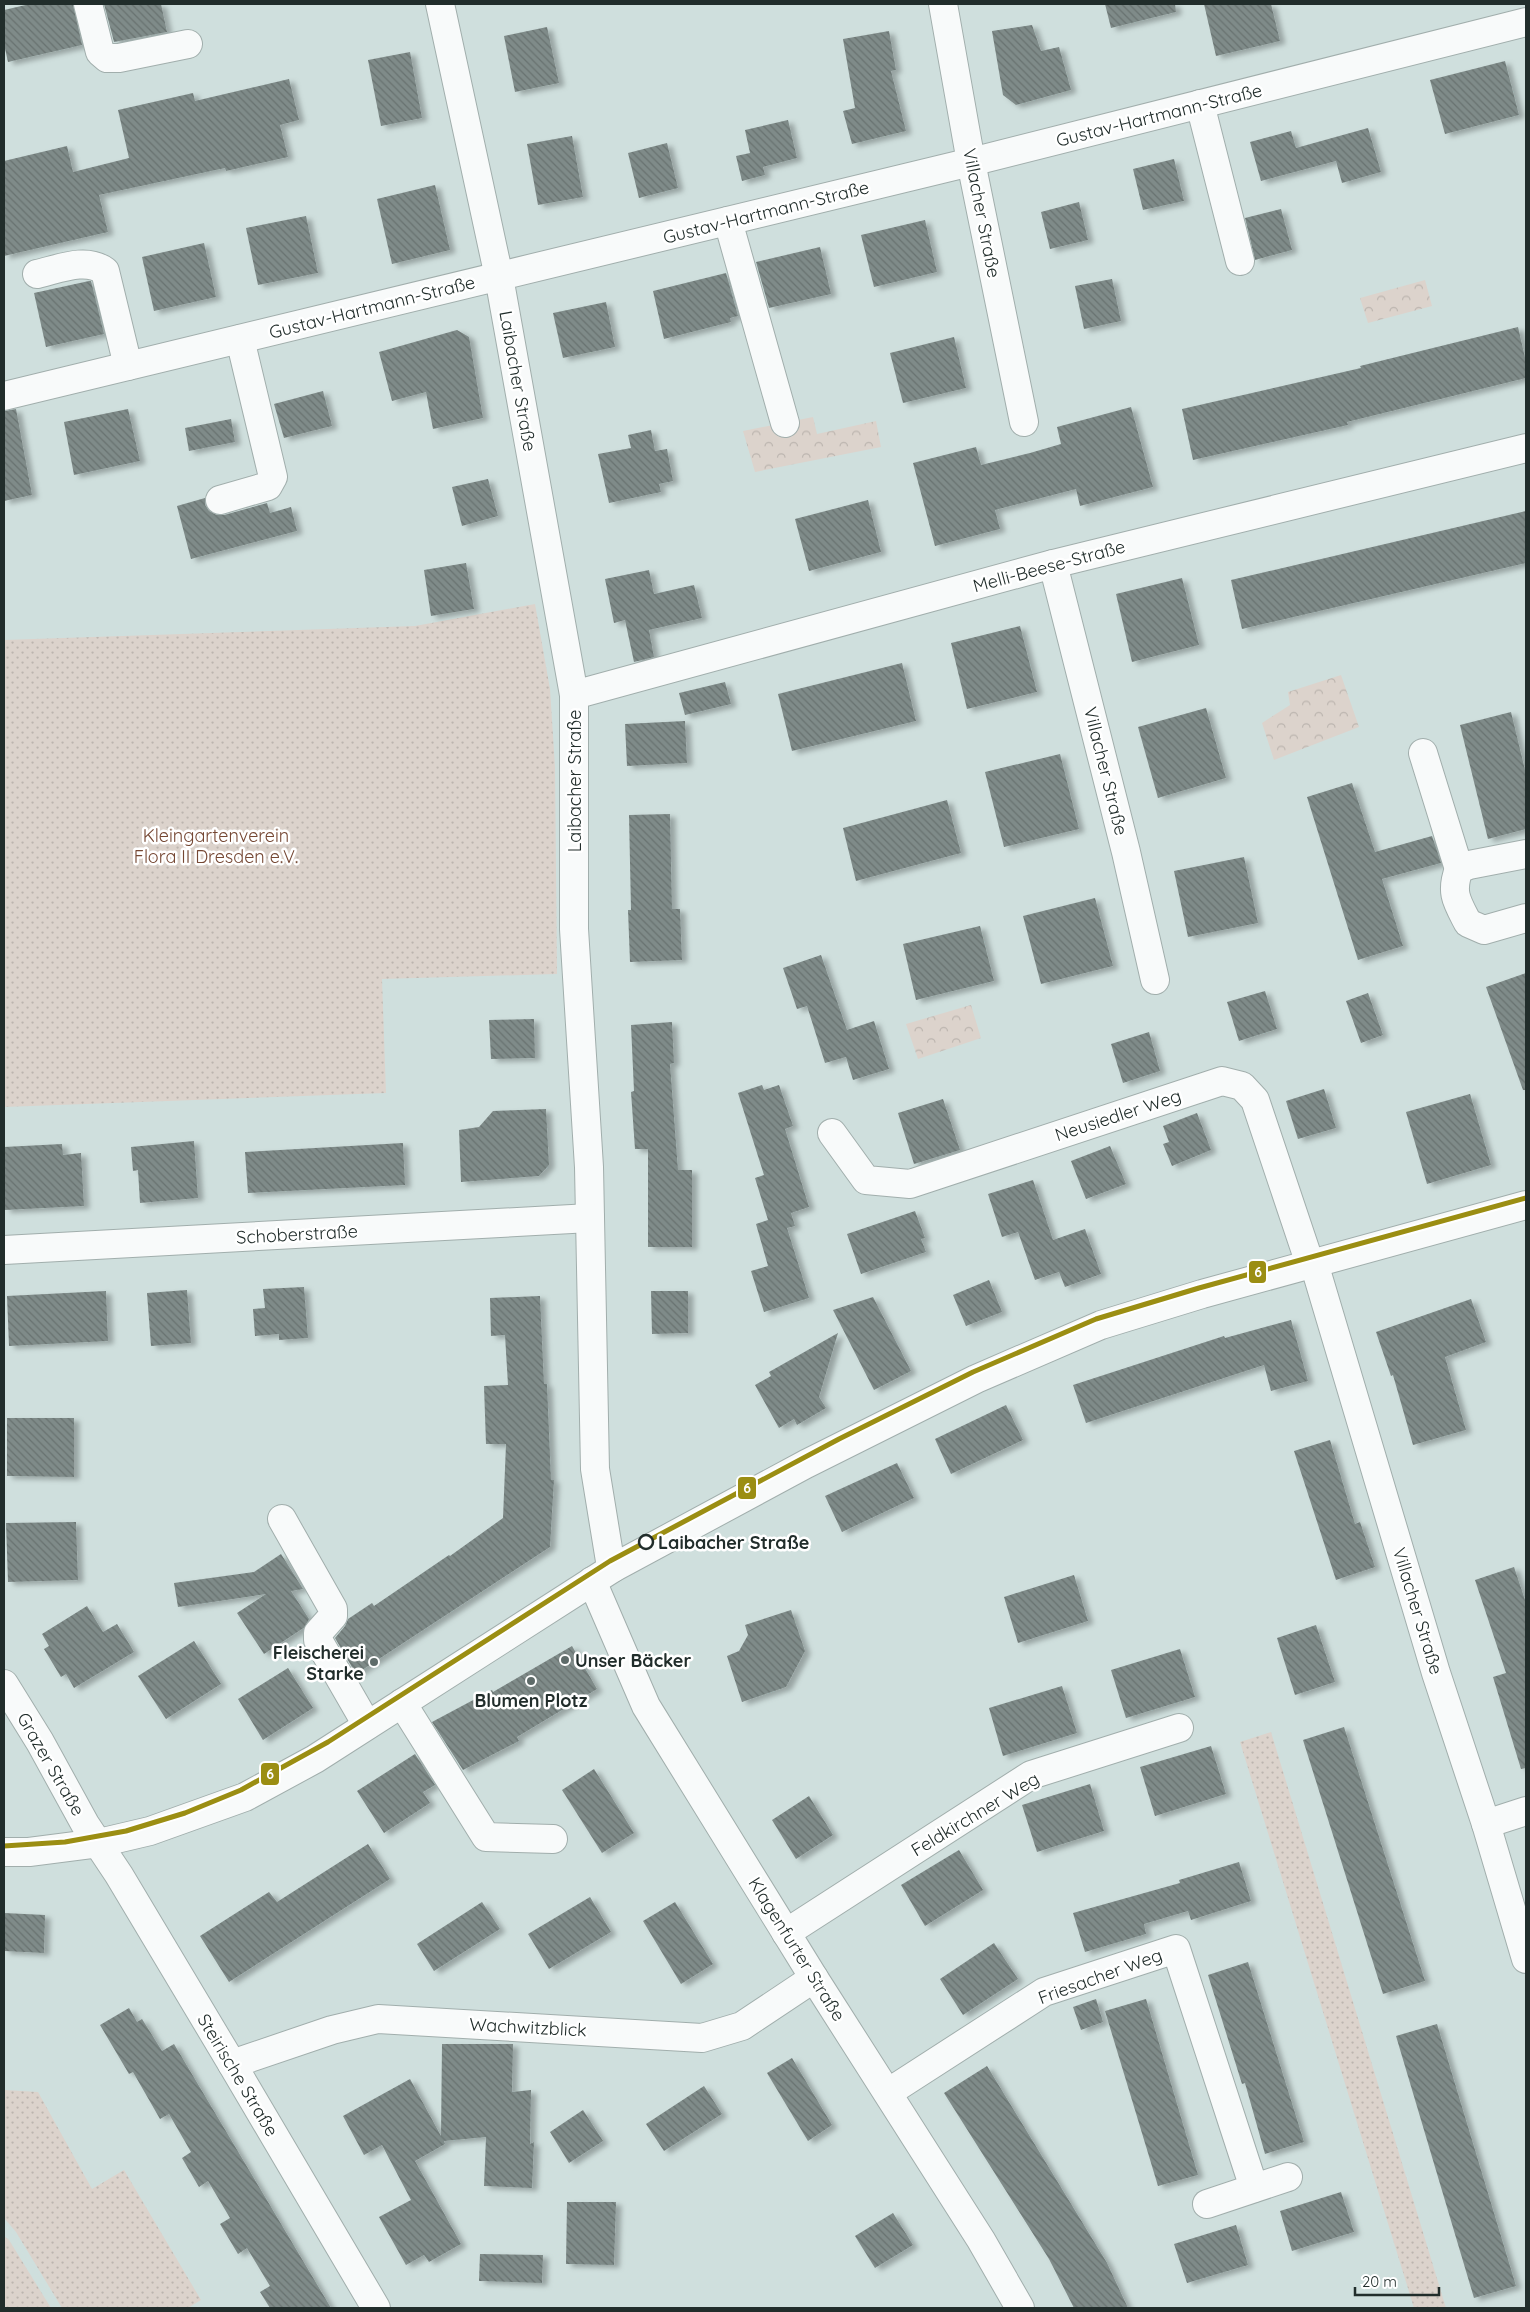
<svg xmlns="http://www.w3.org/2000/svg" width="1530" height="2312" font-family="Quicksand,sans-serif">
  <defs>
    <pattern id="grass-dots" width="8" height="8" patternUnits="userSpaceOnUse" patternTransform="scale(1.25)"><rect width="8" height="8" fill="#dcd3cc"/><path d="M2 2h.1M6 6h.1" fill="none" stroke="#bcb5af" stroke-width="1.8" stroke-linecap="round"/></pattern>
    <pattern id="park-crowns" width="20" height="18" patternUnits="userSpaceOnUse" patternTransform="scale(1.25)"><rect width="20" height="18" fill="#dcd3cc"/><path d="M2 6a3 3 0 1 1 6 0M12 15a3 3 0 1 1 6 0" fill="none" stroke="#bcb5af"/></pattern>
    <pattern id="building-back-hatch" width="6" height="6" patternUnits="userSpaceOnUse" patternTransform="scale(1.25)"><rect width="6" height="6" fill="#7f8b89"/><path d="M-1 5l2 2M0 0l6 6M5-1l2 2" fill="none" stroke="#687270"/></pattern>
    <filter id="shadow"><feDropShadow dx="5.5" dy="3" stdDeviation="2.5" flood-color="#0004"/></filter>
  </defs>
  <rect width="100%" height="100%" fill="#cfdfdd"/>
  <g fill="url(#grass-dots)">
    <polygon points="535,604 550,689 555,767 557,974 382,979 386,1093 4,1107 4,640 415,626"/>
    <polygon points="1271,1732 1446,2308 1414,2308 1240,1742"/>
    <polygon points="4,2020 5,2090 38,2092 92,2189 124,2170 201,2300 188,2308 62,2308 16,2232 4,2218"/>
    <polygon points="4,2236 9,2240 51,2308 4,2308"/>
  </g>
  <g fill="url(#park-crowns)">
    <polygon points="1425,280 1432,306 1368,323 1360,298"/>
    <polygon points="813,417 817,434 876,421 881,447 755,472 743,431"/>
    <polygon points="1341,675 1359,727 1274,760 1262,723 1290,705 1288,692"/>
    <polygon points="971,1005 981,1038 918,1059 906,1024"/>
  </g>
  <g fill="url(#building-back-hatch)" filter="url(#shadow)">
    <polygon points="30,4 73,4 82,45 8,62 4,44 4,10"/>
    <polygon points="104,4 161,4 167,32 114,42"/>
    <polygon points="1105,4 1175,4 1176,12 1111,28"/>
    <polygon points="1204,4 1271,4 1280,41 1216,56"/>
    <polygon points="1032,25 1041,51 1059,47 1071,90 1016,105 1003,95 992,31"/>
    <polygon points="547,27 559,83 515,92 504,36"/>
    <polygon points="889,31 896,70 891,71 906,131 852,144 843,111 855,108 843,39"/>
    <polygon points="410,52 422,118 381,126 368,60"/>
    <polygon points="1505,61 1519,115 1445,134 1430,80"/>
    <polygon points="289,79 299,120 280,125 288,157 226,171 225,168 99,195 108,232 4,256 4,161 67,146 73,172 129,158 118,110 193,93 195,101"/>
    <polygon points="788,120 797,158 763,167 765,175 742,181 736,156 750,153 745,130"/>
    <polygon points="1368,128 1381,172 1342,183 1336,161 1261,181 1250,142 1291,131 1296,148"/>
    <polygon points="572,136 583,197 538,205 527,144"/>
    <polygon points="667,143 678,188 639,198 628,153"/>
    <polygon points="1174,159 1184,201 1143,210 1133,169"/>
    <polygon points="435,185 450,250 392,264 377,199"/>
    <polygon points="1079,202 1088,240 1050,249 1041,212"/>
    <polygon points="1281,209 1292,250 1255,260 1245,218"/>
    <polygon points="306,216 318,273 258,285 246,228"/>
    <polygon points="925,220 937,272 874,287 861,235"/>
    <polygon points="204,243 216,297 154,311 142,257"/>
    <polygon points="820,247 831,294 769,308 756,262"/>
    <polygon points="726,273 738,316 730,318 731,322 664,339 653,291"/>
    <polygon points="1112,279 1121,321 1084,329 1075,286"/>
    <polygon points="89,281 91,281 104,334 46,347 34,293"/>
    <polygon points="606,302 615,347 563,358 553,313"/>
    <polygon points="1518,327 1526,362 1526,378 1347,422 1348,425 1193,460 1182,409 1361,368 1360,366"/>
    <polygon points="457,330 469,337 483,418 433,429 426,392 392,401 379,352"/>
    <polygon points="954,337 966,388 903,403 890,353"/>
    <polygon points="323,391 332,426 284,438 274,404"/>
    <polygon points="1131,407 1153,487 1080,506 1076,489 995,510 1000,529 935,546 913,463 976,447 981,465 1030,453 1061,444 1057,427"/>
    <polygon points="16,409 32,495 4,501 4,411"/>
    <polygon points="128,409 140,461 74,475 64,422"/>
    <polygon points="231,419 235,442 189,451 185,428"/>
    <polygon points="651,430 655,451 667,449 673,481 659,484 661,492 609,503 598,454 631,448 628,435"/>
    <polygon points="488,479 498,516 462,526 452,487"/>
    <polygon points="205,498 205,505 209,511 217,515 224,515 267,503 270,513 291,507 297,531 191,559 177,506"/>
    <polygon points="868,500 881,552 809,571 795,519"/>
    <polygon points="1526,511 1526,563 1242,629 1231,580"/>
    <polygon points="466,563 474,609 431,616 424,570"/>
    <polygon points="649,570 654,594 694,585 702,618 649,630 654,657 634,662 625,620 614,623 605,579"/>
    <polygon points="1182,578 1199,645 1132,662 1116,594"/>
    <polygon points="1020,626 1037,692 967,709 951,643"/>
    <polygon points="902,663 916,721 792,751 778,694"/>
    <polygon points="725,682 731,704 685,715 679,693"/>
    <polygon points="1206,708 1226,778 1158,798 1138,727"/>
    <polygon points="1511,712 1526,774 1526,829 1488,839 1460,725"/>
    <polygon points="685,721 687,763 627,766 625,724"/>
    <polygon points="1060,754 1079,829 1004,847 985,772"/>
    <polygon points="1352,783 1375,852 1432,836 1441,863 1382,879 1403,946 1358,960 1307,797"/>
    <polygon points="947,800 961,853 856,881 843,828"/>
    <polygon points="670,814 672,909 680,909 682,960 630,962 628,910 631,910 629,815"/>
    <polygon points="1244,857 1258,923 1188,937 1174,871"/>
    <polygon points="1095,898 1113,966 1041,984 1023,916"/>
    <polygon points="980,926 994,981 916,1000 903,944"/>
    <polygon points="821,955 847,1030 874,1021 889,1069 853,1080 846,1057 825,1063 807,1006 797,1009 783,968"/>
    <polygon points="1526,973 1526,1090 1523,1090 1486,987"/>
    <polygon points="1265,991 1277,1029 1239,1041 1227,1002"/>
    <polygon points="1368,993 1383,1035 1361,1043 1346,1001"/>
    <polygon points="534,1019 535,1058 491,1059 489,1020"/>
    <polygon points="672,1022 674,1063 670,1064 678,1170 692,1170 692,1247 648,1247 648,1149 635,1149 631,1092 634,1091 631,1025"/>
    <polygon points="1149,1032 1160,1071 1123,1083 1111,1044"/>
    <polygon points="762,1085 764,1090 779,1085 793,1126 785,1129 809,1207 791,1213 795,1226 787,1228 809,1298 764,1312 751,1271 768,1266 756,1224 768,1220 755,1178 764,1175 738,1093"/>
    <polygon points="1324,1089 1336,1128 1298,1139 1286,1101"/>
    <polygon points="1470,1094 1491,1165 1427,1184 1406,1112"/>
    <polygon points="943,1099 960,1150 914,1164 898,1113"/>
    <polygon points="546,1109 549,1165 539,1176 461,1182 459,1130 479,1127 493,1111"/>
    <polygon points="1197,1113 1211,1150 1172,1166 1163,1144 1169,1142 1163,1126"/>
    <polygon points="194,1141 198,1198 140,1203 138,1170 133,1171 131,1147"/>
    <polygon points="403,1143 405,1185 248,1193 245,1152"/>
    <polygon points="62,1144 63,1155 81,1153 84,1206 5,1210 4,1147"/>
    <polygon points="1110,1146 1126,1184 1086,1199 1071,1161"/>
    <polygon points="1033,1180 1053,1240 1085,1229 1101,1274 1065,1287 1059,1272 1035,1280 1018,1232 1002,1237 988,1194"/>
    <polygon points="915,1211 925,1238 921,1239 926,1252 861,1274 847,1234"/>
    <polygon points="989,1280 1002,1312 966,1326 953,1295"/>
    <polygon points="304,1287 308,1338 279,1340 279,1334 255,1336 253,1309 265,1308 263,1289"/>
    <polygon points="187,1290 191,1343 151,1346 147,1293"/>
    <polygon points="106,1291 108,1341 9,1346 7,1296"/>
    <polygon points="651,1291 688,1291 688,1333 652,1334"/>
    <polygon points="540,1296 544,1384 547,1384 551,1480 554,1480 550,1547 356,1674 335,1638 345,1626 348,1619 372,1603 374,1606 449,1555 450,1556 503,1518 506,1444 486,1444 484,1386 508,1385 505,1335 491,1336 490,1298"/>
    <polygon points="873,1297 911,1371 874,1390 833,1310"/>
    <polygon points="1471,1299 1486,1342 1445,1357 1466,1430 1413,1445 1393,1375 1391,1376 1376,1332"/>
    <polygon points="1291,1320 1308,1381 1271,1391 1264,1365 1086,1423 1073,1385 1224,1336 1225,1338"/>
    <polygon points="838,1333 819,1397 826,1408 797,1425 794,1419 779,1428 755,1385 771,1376 769,1372"/>
    <polygon points="1006,1405 1023,1440 951,1474 935,1439"/>
    <polygon points="7,1418 74,1418 74,1477 7,1476"/>
    <polygon points="1330,1440 1355,1524 1360,1522 1375,1567 1336,1580 1294,1451"/>
    <polygon points="897,1463 914,1498 842,1532 825,1496"/>
    <polygon points="76,1522 78,1580 8,1582 6,1523"/>
    <polygon points="281,1554 303,1589 291,1591 309,1619 305,1627 264,1654 237,1613 266,1594 178,1607 174,1583 254,1572"/>
    <polygon points="1514,1567 1526,1603 1526,1768 1521,1769 1493,1677 1506,1673 1475,1580"/>
    <polygon points="1074,1575 1088,1621 1018,1643 1004,1597"/>
    <polygon points="87,1606 103,1632 117,1624 134,1652 74,1688 66,1674 61,1677 44,1649 49,1646 42,1634"/>
    <polygon points="791,1610 805,1651 786,1687 742,1702 727,1656 739,1651 748,1635 745,1625"/>
    <polygon points="1316,1625 1335,1682 1295,1695 1277,1638"/>
    <polygon points="194,1641 221,1684 166,1719 138,1676"/>
    <polygon points="572,1646 597,1689 517,1737 519,1741 463,1770 432,1722 492,1690 493,1692"/>
    <polygon points="1180,1649 1195,1697 1126,1718 1111,1670"/>
    <polygon points="288,1668 313,1708 263,1740 238,1699"/>
    <polygon points="1062,1686 1077,1733 1003,1756 989,1708"/>
    <polygon points="1344,1727 1425,1981 1383,1994 1303,1740"/>
    <polygon points="1211,1746 1226,1794 1155,1816 1140,1767"/>
    <polygon points="415,1754 435,1785 423,1792 430,1803 384,1833 357,1791"/>
    <polygon points="594,1769 634,1833 602,1853 562,1790"/>
    <polygon points="1090,1784 1104,1831 1037,1852 1022,1805"/>
    <polygon points="809,1796 833,1835 796,1859 772,1820"/>
    <polygon points="368,1844 390,1879 229,1982 200,1936 269,1892 277,1902"/>
    <polygon points="959,1850 983,1890 925,1926 901,1885"/>
    <polygon points="1239,1862 1251,1901 1191,1920 1188,1911 1144,1924 1146,1934 1085,1952 1073,1913 1180,1883 1179,1880"/>
    <polygon points="590,1897 611,1932 549,1969 528,1934"/>
    <polygon points="482,1902 500,1929 434,1971 417,1944"/>
    <polygon points="675,1902 713,1964 681,1984 643,1921"/>
    <polygon points="4,1913 45,1915 44,1953 4,1951"/>
    <polygon points="994,1943 1018,1979 963,2015 940,1979"/>
    <polygon points="1248,1962 1304,2142 1265,2154 1245,2083 1242,2084 1208,1975"/>
    <polygon points="1096,1999 1103,2022 1081,2030 1073,2007"/>
    <polygon points="1146,1999 1198,2175 1158,2186 1105,2011"/>
    <polygon points="129,2008 137,2022 142,2019 162,2051 174,2044 331,2308 270,2308 260,2292 270,2286 247,2248 238,2254 220,2224 230,2218 208,2181 199,2187 182,2158 191,2152 169,2114 160,2119 133,2072 129,2074 100,2025"/>
    <polygon points="1437,2024 1516,2286 1474,2298 1396,2036"/>
    <polygon points="442,2044 513,2044 512,2092 531,2090 530,2144 534,2142 532,2188 484,2186 486,2137 444,2141 445,2144 415,2161 461,2244 429,2262 424,2255 406,2265 379,2217 411,2200 382,2145 364,2155 343,2116 410,2079 441,2136"/>
    <polygon points="792,2058 832,2125 808,2141 767,2073"/>
    <polygon points="987,2066 1107,2263 1128,2308 1074,2308 1049,2259 944,2093"/>
    <polygon points="704,2086 722,2114 664,2151 646,2124"/>
    <polygon points="583,2110 603,2141 569,2163 550,2132"/>
    <polygon points="1341,2192 1354,2232 1292,2251 1280,2211"/>
    <polygon points="567,2202 616,2202 614,2265 566,2264"/>
    <polygon points="893,2213 913,2245 875,2268 855,2236"/>
    <polygon points="1236,2225 1248,2265 1187,2283 1174,2244"/>
    <polygon points="480,2254 543,2255 542,2283 479,2281"/>
  </g>
  <g fill="none" stroke-linecap="round" stroke-linejoin="round">
    <defs>
      <g id="minor">
        <polyline points="88,4 100,52 107,58 119,58 188,44"/>
        <polyline points="440,4 499,277 574,695 574,929 589,1167 595,1469 610,1561 613,1568"/>
        <polyline points="943,4 971,162 1024,422"/>
        <polyline points="1200,104 1240,261"/>
        <polyline points="728,221 785,423"/>
        <path d="M37 274C59 269 86 257 105 271L128 366"/>
        <polyline points="4,396 971,162 1526,22"/>
        <polyline points="220,500 268,486 273,477 240,339"/>
        <polyline points="1053,564 1126,852 1155,980"/>
        <polyline points="574,695 1053,564 1526,448"/>
        <polyline points="1423,753 1459,869"/>
        <path d="M1526 854 1469 865 1459 869C1450 893 1457 902 1468 923L1484 930 1526 918"/>
        <polyline points="832,1133 866,1180 910,1184 1222,1081 1242,1086 1255,1100 1308,1258 1316,1270 1436,1673 1486,1824 1526,1959"/>
        <polyline points="4,1250 590,1218"/>
        <polyline points="282,1519 333,1609 333,1616 318,1633 318,1640 367,1725"/>
        <polyline points="592,1581 646,1706 814,1978 981,2240 1020,2308"/>
        <polyline points="4,1684 40,1742 85,1824 119,1875 232,2064 376,2308"/>
        <polyline points="402,1703 486,1837 553,1839"/>
        <polyline points="1486,1824 1526,1811"/>
        <polyline points="4,1852 29,1852 99,1843 150,1831 245,1797 315,1759 613,1568 806,1464 976,1379 1101,1325 1202,1294 1526,1205"/>
        <polyline points="786,1933 1031,1775 1179,1728"/>
        <polyline points="232,2064 332,2030 378,2019 702,2038 742,2026 814,1978"/>
        <polyline points="889,2092 1044,1992 1176,1949 1254,2188"/>
        <polyline points="1207,2204 1288,2177"/>
      </g>
    </defs>
    <use href="#minor" stroke="#a1aeac" stroke-width="30"/>
    <use href="#minor" stroke="#f8fafa" stroke-width="28"/>
    <defs>
      <polyline id="tram-1" points="4,1846 65,1842 126,1831 185,1813 241,1790 328,1742 610,1561 839,1439 973,1372 1096,1319 1199,1288 1526,1198"/>
    </defs>
    <use href="#tram-1" stroke="#fff" stroke-width="9"/>
    <use href="#tram-1" stroke="#9b8e13" stroke-width="5"/>
  </g>
  <circle fill="#fff" stroke="#212d2b" stroke-width="2.5" cx="646" cy="1542" r="7"/>
  <g fill="#5e6b69" stroke="#fff" stroke-width="2">
    <circle cx="565" cy="1660" r="5"/>
    <circle cx="374" cy="1662" r="5"/>
    <circle cx="531" cy="1681" r="5"/>
  </g>
  <g text-anchor="middle" dominant-baseline="central" stroke-width="5" stroke-linejoin="round" paint-order="stroke">
    <g font-size="18" fill="#212d2b" stroke="#fff">
      <text transform="translate(1159 115) rotate(-14)">Gustav-Hartmann-Straße</text>
      <text transform="translate(766 212) rotate(-14)">Gustav-Hartmann-Straße</text>
      <text transform="translate(982 213) rotate(79)">Villacher Straße</text>
      <text transform="translate(372 307) rotate(-14)">Gustav-Hartmann-Straße</text>
      <text transform="translate(518 381) rotate(80)">Laibacher Straße</text>
      <text transform="translate(1049 566) rotate(-15)">Melli-Beese-Straße</text>
      <text transform="translate(1106 771) rotate(76)">Villacher Straße</text>
      <text transform="translate(574 781) rotate(-90)">Laibacher Straße</text>
      <text transform="translate(1118 1115) rotate(-18)">Neusiedler Weg</text>
      <text transform="translate(297 1234) rotate(-3)">Schoberstraße</text>
      <text transform="translate(1418 1611) rotate(73)">Villacher Straße</text>
      <text transform="translate(51 1764) rotate(60)">Grazer Straße</text>
      <text transform="translate(975 1814) rotate(-31)">Feldkirchner Weg</text>
      <text transform="translate(797 1949) rotate(58)">Klagenfurter Straße</text>
      <text transform="translate(1100 1976) rotate(-20)">Friesacher Weg</text>
      <text transform="translate(528 2027) rotate(3)">Wachwitzblick</text>
      <text transform="translate(238 2075) rotate(59)">Steirische Straße</text>
    </g>
    <g font-size="18" fill="#754733" stroke="#fff">
      <text x="216" y="835">Kleingartenverein<tspan x="216" dy="21">Flora II Dresden e.V.</tspan></text>
    </g>
    <g font-size="18" font-weight="bold" fill="#212d2b" stroke="#fff" text-anchor="start">
      <text x="658" y="1542">Laibacher Straße</text>
    </g>
    <g font-size="18" font-weight="bold" fill="#212d2b" stroke="#fff" text-anchor="end">
      <text x="364" y="1652">Fleischerei<tspan x="364" dy="21">Starke</tspan></text>
      <text x="575" y="1660" text-anchor="start">Unser Bäcker</text>
      <text x="531" y="1700" text-anchor="middle">Blumen Plotz</text>
    </g>
  </g>
  <g stroke="#fff" stroke-width="2">
    <rect x="1248" y="1260" width="19" height="24" rx="5" fill="#9b8e13"/>
    <rect x="737" y="1476" width="20" height="24" rx="5" fill="#9b8e13"/>
    <rect x="260" y="1762" width="20" height="24" rx="5" fill="#9b8e13"/>
  </g>
  <g font-size="14" text-anchor="middle" font-weight="bold" fill="#fff">
    <text x="1258" y="1277">6</text>
    <text x="747" y="1493">6</text>
    <text x="270" y="1779">6</text>
  </g>
  <rect width="1530" height="2312" fill="none" stroke="#212d2b" stroke-width="10"/>
  <path d="M1355 2287v8h84v-8" fill="none" stroke="#212d2b" stroke-width="2.5"/>
  <text x="1362" y="2287" font-size="15" fill="#212d2b" stroke="#ffffff" stroke-width="4" paint-order="stroke">20 m</text>
</svg>
